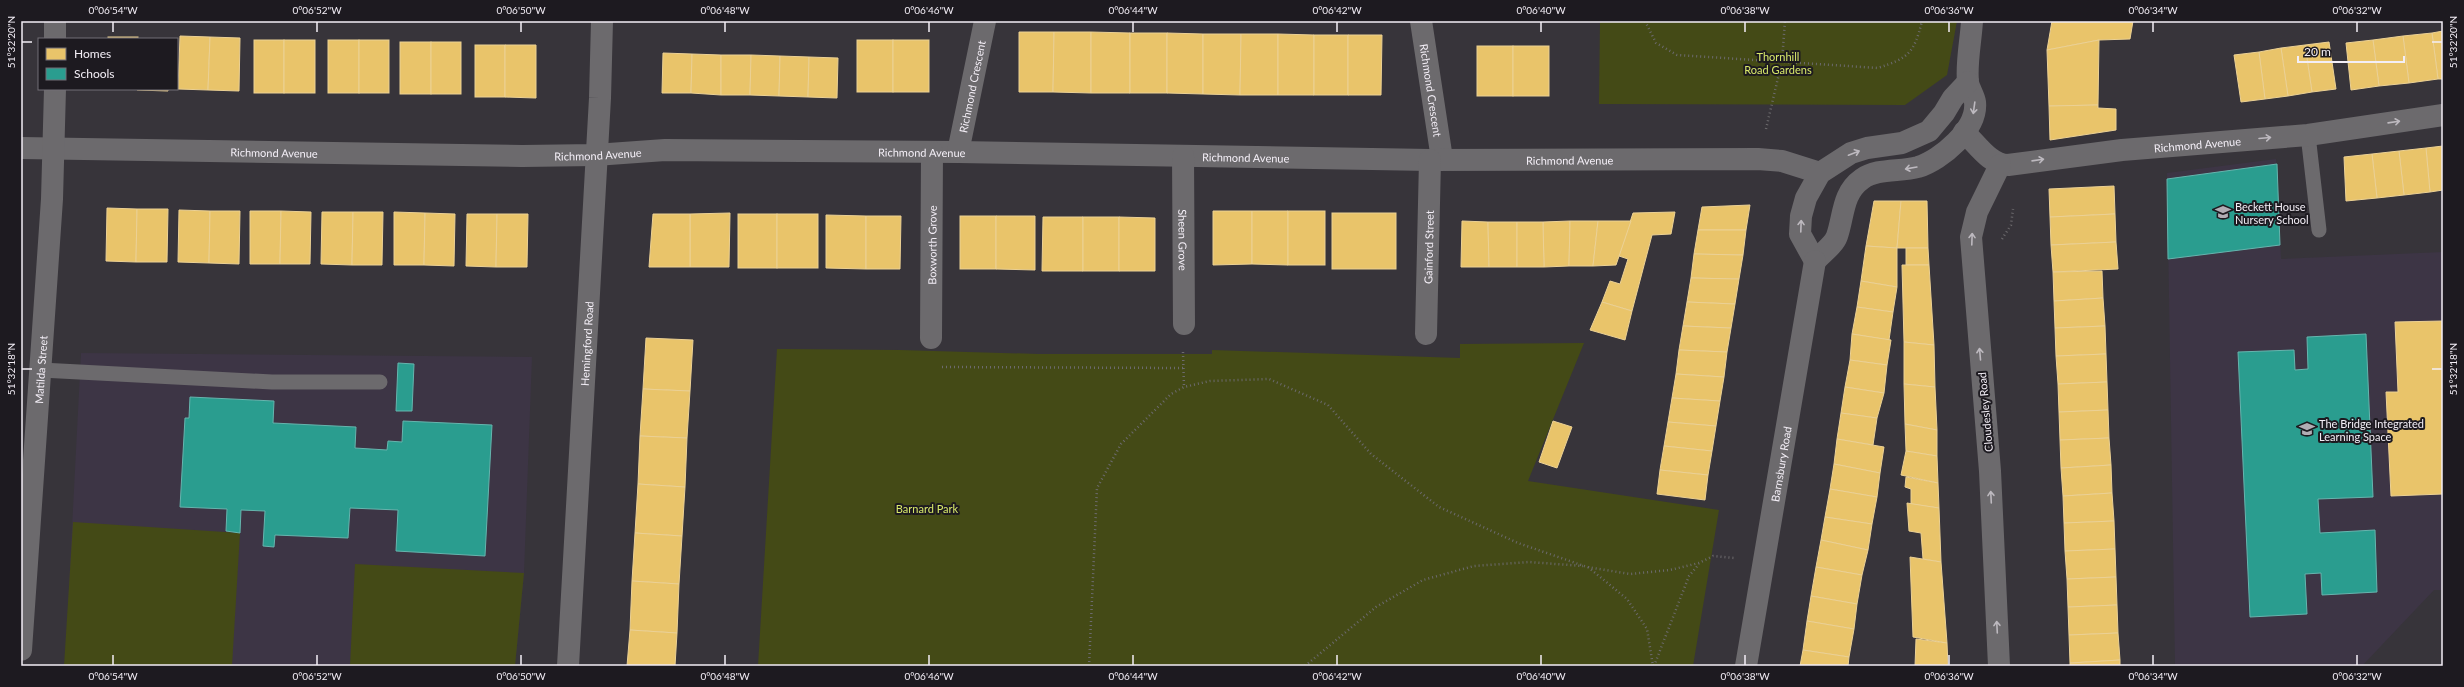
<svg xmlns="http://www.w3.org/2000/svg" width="2464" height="687" font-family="Lato,sans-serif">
  <rect width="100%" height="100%" fill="#37343a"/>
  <g fill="#3d3545">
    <polygon points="2276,159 2281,259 2443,252 2443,590 2434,590 2362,666 2175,666 2167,173"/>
    <polygon points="81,353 532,357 524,573 515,666 140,666 65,664"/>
  </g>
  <g fill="#444a16">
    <polygon points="1600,21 1957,21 1947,75 1905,105 1599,104"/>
    <polygon points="1584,343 1528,481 1719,510 1693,666 758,666 777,349 900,350 1038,354 1212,354 1212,350 1460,358 1460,344"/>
    <polygon points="73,522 240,533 232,666 64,666"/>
    <polygon points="355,564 524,573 515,666 350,666"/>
  </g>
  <g fill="#e9c46a" stroke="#ecd194">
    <polygon points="2052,21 2133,21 2130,39 2099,40 2047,50"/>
    <polygon points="2443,31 2443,79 2438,79 2432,33"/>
    <polygon points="1019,32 1054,32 1053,92 1019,92"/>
    <polygon points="1054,32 1091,32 1091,93 1053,92"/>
    <polygon points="1091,32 1130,33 1130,93 1091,93"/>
    <rect x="1130" y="33" width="37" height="60"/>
    <polygon points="1167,33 1203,34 1203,94 1167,93"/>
    <polygon points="2432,33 2438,79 2409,83 2403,36"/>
    <polygon points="1203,34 1241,34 1240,95 1203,94"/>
    <polygon points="1241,34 1278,34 1278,95 1240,95"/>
    <polygon points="1278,34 1314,35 1314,95 1278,95"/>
    <rect x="1314" y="35" width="34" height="60"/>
    <polygon points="1348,35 1382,35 1381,95 1348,95"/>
    <polygon points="180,36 210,37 208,90 178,89"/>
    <polygon points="2403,36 2409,83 2379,86 2373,40"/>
    <rect x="108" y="37" width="30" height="2"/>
    <polygon points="210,37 240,38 239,91 208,90"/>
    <rect x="254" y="40" width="30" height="53"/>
    <rect x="284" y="40" width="31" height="53"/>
    <rect x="328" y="40" width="31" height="53"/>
    <rect x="359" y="40" width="30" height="53"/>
    <rect x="857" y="40" width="36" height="52"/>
    <rect x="893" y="40" width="36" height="52"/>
    <polygon points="2099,40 2098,105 2049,106 2047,50"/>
    <polygon points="2373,40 2379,86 2351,90 2346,43"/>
    <rect x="400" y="42" width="31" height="52"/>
    <rect x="431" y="42" width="30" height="52"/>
    <polygon points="2329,42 2336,89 2312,92 2305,45"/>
    <rect x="475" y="45" width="30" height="52"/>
    <polygon points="505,45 536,45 536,98 505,97"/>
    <polygon points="2305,45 2312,92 2288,96 2281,48"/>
    <rect x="1477" y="46" width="36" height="50"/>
    <rect x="1513" y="46" width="36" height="50"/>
    <polygon points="2281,48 2288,96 2265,99 2259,52"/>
    <polygon points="2259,52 2265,99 2241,102 2234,55"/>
    <polygon points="663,53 692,54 691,93 662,93"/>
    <polygon points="692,54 721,55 721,95 691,93"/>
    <polygon points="721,55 751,55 750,95 721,95"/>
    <polygon points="751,55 780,56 779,96 750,95"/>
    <polygon points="780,56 809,57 808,97 779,96"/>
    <polygon points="809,57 838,58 837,98 808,97"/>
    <polygon points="137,89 168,89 168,91 137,90"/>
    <polygon points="2098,105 2098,108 2116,109 2116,130 2050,140 2049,106"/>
    <polygon points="2443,146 2443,190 2430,192 2426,148"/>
    <polygon points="2426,148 2430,192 2404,195 2399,151"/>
    <polygon points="2399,151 2404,195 2377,198 2372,154"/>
    <polygon points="2372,154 2377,198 2346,201 2344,157"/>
    <polygon points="2114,186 2115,214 2050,217 2049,189"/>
    <polygon points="1874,201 1901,201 1897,248 1866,246"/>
    <polygon points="1901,201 1927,201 1928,248 1897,248"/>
    <polygon points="1750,205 1746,230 1698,230 1702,207"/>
    <polygon points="107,208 137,209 136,262 106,261"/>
    <polygon points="137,209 168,209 167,262 136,262"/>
    <polygon points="179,210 210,211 209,263 178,262"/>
    <polygon points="210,211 240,211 239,264 209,263"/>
    <polygon points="250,211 281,211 280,264 250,264"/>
    <polygon points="281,211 311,212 310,264 280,264"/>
    <polygon points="1213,211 1252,211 1252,264 1213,265"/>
    <polygon points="1252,211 1288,211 1288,265 1252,264"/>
    <rect x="1288" y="211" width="37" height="54"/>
    <polygon points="322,212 353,212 352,265 321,264"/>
    <polygon points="353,212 383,212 382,265 352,265"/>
    <polygon points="394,212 425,213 424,265 394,265"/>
    <polygon points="1675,212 1671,234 1652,235 1632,311 1602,302 1610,281 1620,284 1628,259 1619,256 1633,213"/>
    <polygon points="425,213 455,214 454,266 424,265"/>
    <polygon points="730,213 729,267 690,267 690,214"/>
    <rect x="1332" y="213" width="64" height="56"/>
    <polygon points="467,214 497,214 496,267 466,266"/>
    <polygon points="497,214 528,214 527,267 496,267"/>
    <polygon points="653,214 690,214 690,267 649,267"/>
    <rect x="738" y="214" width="39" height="54"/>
    <rect x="777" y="214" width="41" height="54"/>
    <polygon points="2115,214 2116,242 2051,245 2050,217"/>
    <polygon points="826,215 866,216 866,269 826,268"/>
    <polygon points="866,216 901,216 900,269 866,269"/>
    <rect x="960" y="216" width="36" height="53"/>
    <polygon points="996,216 1035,216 1035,270 996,269"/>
    <polygon points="1043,217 1083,217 1083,271 1042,271"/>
    <rect x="1083" y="217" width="36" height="54"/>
    <polygon points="1119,217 1155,218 1155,271 1119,271"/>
    <polygon points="1462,221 1488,222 1489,267 1461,267"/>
    <polygon points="1570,221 1569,266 1544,267 1543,222"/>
    <polygon points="1570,221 1598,221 1593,266 1569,266"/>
    <polygon points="1598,221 1631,221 1616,265 1593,266"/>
    <polygon points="1488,222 1517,222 1517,267 1489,267"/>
    <polygon points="1517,222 1543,222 1544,267 1517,267"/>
    <polygon points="1698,230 1746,230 1743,255 1694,254"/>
    <polygon points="2116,242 2118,269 2053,272 2051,245"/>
    <polygon points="1866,246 1897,248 1897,287 1861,281"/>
    <polygon points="1906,248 1928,248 1929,265 1906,265"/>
    <polygon points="1694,254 1743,255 1739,279 1691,278"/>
    <polygon points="1902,265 1929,265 1934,345 1904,342"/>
    <polygon points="2102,271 2103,298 2054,301 2053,272"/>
    <polygon points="1691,278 1739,279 1735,304 1687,302"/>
    <polygon points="1861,281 1897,287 1893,312 1857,307"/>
    <polygon points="2103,298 2105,326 2055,328 2054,301"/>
    <polygon points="1602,302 1632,311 1625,340 1590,330"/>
    <polygon points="1687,302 1735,304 1731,328 1683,326"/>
    <polygon points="1857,307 1893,312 1889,340 1852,334"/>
    <polygon points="2443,321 2443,494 2391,496 2386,392 2398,392 2395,322"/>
    <polygon points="1683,326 1731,328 1727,352 1679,350"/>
    <polygon points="2105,326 2106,354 2056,356 2055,328"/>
    <polygon points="1852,334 1891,340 1887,365 1850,360"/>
    <polygon points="646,338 693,340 690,391 643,389"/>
    <polygon points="1904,342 1934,345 1935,387 1904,384"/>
    <polygon points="1679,350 1727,352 1724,377 1676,374"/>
    <polygon points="2106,354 2107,382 2058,384 2056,356"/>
    <polygon points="1850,360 1887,365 1884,393 1845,387"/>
    <polygon points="1676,374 1724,377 1720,401 1672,398"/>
    <polygon points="2107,382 2108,410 2059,412 2058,384"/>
    <polygon points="1904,384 1935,387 1937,430 1905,424"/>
    <polygon points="1845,387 1884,393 1877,418 1841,413"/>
    <polygon points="643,389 690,391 687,438 640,436"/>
    <polygon points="1672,398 1720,401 1716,426 1668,422"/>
    <polygon points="2108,410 2109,438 2060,440 2059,412"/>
    <polygon points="1841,413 1877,418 1873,445 1837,439"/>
    <polygon points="1553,421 1572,427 1557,468 1539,462"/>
    <polygon points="1668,422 1716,426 1712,451 1664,446"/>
    <polygon points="1905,424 1937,430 1937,456 1906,451"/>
    <polygon points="640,436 687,438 685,487 638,484"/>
    <polygon points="2109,438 2111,465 2061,468 2060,440"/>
    <polygon points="1837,439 1884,447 1880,473 1834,464"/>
    <polygon points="1664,446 1712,451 1708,475 1660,470"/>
    <polygon points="1906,451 1937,456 1938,483 1901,475"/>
    <polygon points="1834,464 1880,473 1877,497 1830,489"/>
    <polygon points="2111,465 2112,493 2063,496 2061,468"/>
    <polygon points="1660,470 1708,475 1705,500 1657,494"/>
    <polygon points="1906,477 1938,483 1939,508 1911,504 1911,489 1905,487"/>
    <polygon points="638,484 685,487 682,536 635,533"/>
    <polygon points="1830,489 1877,497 1872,524 1825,517"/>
    <polygon points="2112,493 2114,521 2064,523 2063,496"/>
    <polygon points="1907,503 1939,508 1941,562 1923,559 1921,533 1909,531"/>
    <polygon points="1825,517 1872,524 1868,550 1821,540"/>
    <polygon points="2114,521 2115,549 2065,551 2064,523"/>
    <polygon points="635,533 682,536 679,584 632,581"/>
    <polygon points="1821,540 1868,550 1862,575 1816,567"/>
    <polygon points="2115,549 2116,577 2067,579 2065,551"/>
    <polygon points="1910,557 1941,562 1947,643 1913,637"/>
    <polygon points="1816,567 1862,575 1857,604 1811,596"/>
    <polygon points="2116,577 2117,605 2068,607 2067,579"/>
    <polygon points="632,581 679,584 677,633 630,630"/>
    <polygon points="1811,596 1857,604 1854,629 1807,621"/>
    <polygon points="2117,605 2118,633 2069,635 2068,607"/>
    <polygon points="1807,621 1854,629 1849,657 1803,650"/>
    <polygon points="630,630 677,633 675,666 627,666"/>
    <polygon points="2118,633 2120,660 2070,663 2069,635"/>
    <polygon points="1916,639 1947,643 1948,666 1915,666"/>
    <polygon points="1803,650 1849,657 1848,666 1800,666"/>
    <polygon points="2120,660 2120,666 2070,666 2070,663"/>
  </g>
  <g fill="#2a9d8f" stroke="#66b5ae">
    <polygon points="2277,164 2280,245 2168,259 2167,179"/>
    <polygon points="2366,334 2373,497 2318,499 2320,533 2375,530 2377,592 2322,595 2321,573 2305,574 2307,614 2250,617 2238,352 2294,350 2295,370 2308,369 2307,337"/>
    <polygon points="398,363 414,364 412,411 396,411"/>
    <polygon points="190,397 274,401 273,423 356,427 355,448 387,450 388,441 402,442 403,421 492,425 485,556 396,551 398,510 350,508 348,538 275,535 274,547 263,546 265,511 241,510 240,533 226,531 227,509 180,507 185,418 189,418"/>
  </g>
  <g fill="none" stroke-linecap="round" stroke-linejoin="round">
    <g stroke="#6c6a6d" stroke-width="2.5" stroke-dasharray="1 3" stroke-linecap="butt">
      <path d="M1645 21 1656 43 1677 55 1878 68C1908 58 1914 54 1922 21"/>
      <polyline points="1766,129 1782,61 1785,21"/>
      <polyline points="2002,239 2011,225 2013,209"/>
      <polyline points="1183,352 1184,387"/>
      <polyline points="942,367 1184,368"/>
      <polyline points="1588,567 1627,599 1647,629 1653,666"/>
      <polyline points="1089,666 1097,488 1121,444 1171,394 1184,387 1210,381 1269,379 1328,405 1371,454 1439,507 1518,543 1587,567 1630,574 1670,570 1699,563 1713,556 1734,558"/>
      <polyline points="1305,666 1376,607 1423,580 1474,566 1529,562 1583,566"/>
      <polyline points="1654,666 1689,576 1699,564"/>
    </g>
    <g stroke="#6c6a6d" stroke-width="15">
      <polyline points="2308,135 2319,230"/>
      <polyline points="41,370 272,382 380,382"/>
    </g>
    <g stroke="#6c6a6d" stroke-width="22">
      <path id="s1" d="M1421 21 1442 159"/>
      <polyline points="55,39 55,21"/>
      <path id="s2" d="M1964 132C1977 144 1990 165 2008 165L2122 150 2308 135 2443 115"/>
      <path id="s3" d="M21 148 522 156 595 155 665 150 958 152 1430 160 1758 159 1782 161 1820 173"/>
      <path id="s4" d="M958 152 985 21"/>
      <path id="s5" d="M1183 156 1184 324"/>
      <path id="s6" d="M1426 334 1430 160"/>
      <path id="s7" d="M931 338 932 152"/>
      <path id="s8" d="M21 650 52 199 55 89"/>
      <path id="s9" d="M568 666 600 98 602 21"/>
      <polyline points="1999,666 1990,471 1971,237 1977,212 2000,165"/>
    </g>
    <g stroke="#6c6a6d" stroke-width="22">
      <path d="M1815 261C1821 254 1834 245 1837 236 1844 216 1842 193 1862 179 1877 168 1900 172 1918 167 1941 160 1978 129 1975 102 1974 95 1969 89 1968 82 1966 63 1971 40 1972 21"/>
      <polyline points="1815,261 1800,234 1801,216 1806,198 1820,173 1851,153 1867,148 1902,143 1929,131 1944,113 1953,98 1968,82"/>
      <path id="s10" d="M1746 666 1815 261"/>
    </g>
  </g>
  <defs><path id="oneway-shaft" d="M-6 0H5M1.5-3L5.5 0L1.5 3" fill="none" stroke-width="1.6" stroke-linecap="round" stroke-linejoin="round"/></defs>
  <g stroke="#bdb9bf">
    <use href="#oneway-shaft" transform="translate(1974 108) rotate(98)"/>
    <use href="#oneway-shaft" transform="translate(2394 122) rotate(-8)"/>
    <use href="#oneway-shaft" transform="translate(2265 138) rotate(-5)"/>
    <use href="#oneway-shaft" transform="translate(1854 153) rotate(-21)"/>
    <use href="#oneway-shaft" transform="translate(2038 160) rotate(-8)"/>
    <use href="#oneway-shaft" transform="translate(1911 168) rotate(170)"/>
    <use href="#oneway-shaft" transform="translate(1801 226) rotate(-88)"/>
    <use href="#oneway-shaft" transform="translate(1972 239) rotate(-88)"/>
    <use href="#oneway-shaft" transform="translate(1980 354) rotate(-95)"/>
    <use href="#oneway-shaft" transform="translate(1991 497) rotate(-93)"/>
    <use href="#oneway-shaft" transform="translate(1997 627) rotate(-93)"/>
  </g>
  <path fill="none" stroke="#f3eef6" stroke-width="1.5" d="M113 22V32M317 22V32M521 22V32M725 22V32M929 22V32M1133 22V32M1337 22V32M1541 22V32M1745 22V32M1949 22V32M2153 22V32M2357 22V32M22 42H32M2432 42H2442M22 369H32M2432 369H2442M113 655V665M317 655V665M521 655V665M725 655V665M929 655V665M1133 655V665M1337 655V665M1541 655V665M1745 655V665M1949 655V665M2153 655V665M2357 655V665"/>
  <defs>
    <symbol id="school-bare" viewBox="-9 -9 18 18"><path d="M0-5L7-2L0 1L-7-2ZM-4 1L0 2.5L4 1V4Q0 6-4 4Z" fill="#b1adb4" stroke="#1d1a20" stroke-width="2.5" paint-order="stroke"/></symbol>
  </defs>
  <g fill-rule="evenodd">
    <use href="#school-bare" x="2212" y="201" width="22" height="22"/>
    <use href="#school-bare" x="2296" y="418" width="22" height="22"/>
  </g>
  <g text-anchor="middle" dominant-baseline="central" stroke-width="4" stroke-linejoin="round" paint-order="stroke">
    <g font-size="11" fill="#d9e96b" stroke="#1d1a20">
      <text x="1778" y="56">Thornhill<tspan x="1778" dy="13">Road Gardens</tspan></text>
      <text x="927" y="508">Barnard Park</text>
    </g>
    <g font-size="11" fill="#f3eef6" stroke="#1d1a20">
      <text stroke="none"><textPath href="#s4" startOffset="67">Richmond Crescent</textPath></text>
      <text stroke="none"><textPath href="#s1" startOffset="70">Richmond Crescent</textPath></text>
      <text stroke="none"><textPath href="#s2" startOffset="247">Richmond Avenue</textPath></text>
      <text stroke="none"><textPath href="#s3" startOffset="253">Richmond Avenue</textPath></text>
      <text stroke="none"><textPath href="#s3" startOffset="901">Richmond Avenue</textPath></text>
      <text stroke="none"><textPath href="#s3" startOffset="577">Richmond Avenue</textPath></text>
      <text stroke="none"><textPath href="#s3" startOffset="1225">Richmond Avenue</textPath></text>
      <text stroke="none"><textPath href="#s3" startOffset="1549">Richmond Avenue</textPath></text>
      <text stroke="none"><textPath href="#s5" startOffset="84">Sheen Grove</textPath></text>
      <text stroke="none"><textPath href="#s7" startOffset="93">Boxworth Grove</textPath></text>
      <text stroke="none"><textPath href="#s6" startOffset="87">Gainford Street</textPath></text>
      <text stroke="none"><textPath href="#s9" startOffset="323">Hemingford Road</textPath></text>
      <text stroke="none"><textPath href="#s8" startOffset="281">Matilda Street</textPath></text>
      <text transform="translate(1985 412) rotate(-95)">Cloudesley Road</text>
      <text stroke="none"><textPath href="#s10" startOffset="205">Barnsbury Road</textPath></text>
    </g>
    <g font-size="11" fill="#f3eef6" stroke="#1d1a20" text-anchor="start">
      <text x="2235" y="206">Beckett House<tspan x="2235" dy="13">Nursery School</tspan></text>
      <text x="2319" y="423">The Bridge Integrated<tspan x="2319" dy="13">Learning Space</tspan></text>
    </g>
  </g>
  <rect width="2464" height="687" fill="none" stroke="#1d1a20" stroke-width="44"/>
  <rect x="38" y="38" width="140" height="52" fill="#1d1a20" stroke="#736f76"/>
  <rect x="46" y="48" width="20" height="12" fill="#e9c46a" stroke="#736f76"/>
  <text x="74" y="58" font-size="12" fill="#f3eef6">Homes</text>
  <rect x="46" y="68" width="20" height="12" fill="#2a9d8f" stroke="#736f76"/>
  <text x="74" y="78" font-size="12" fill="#f3eef6">Schools</text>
  <path d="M2298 56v6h106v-6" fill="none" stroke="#f3eef6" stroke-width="2"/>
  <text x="2304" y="56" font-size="12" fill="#f3eef6" stroke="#1d1a20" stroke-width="3" paint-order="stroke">20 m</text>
  <rect x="22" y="22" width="2420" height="643" fill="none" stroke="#f3eef6" stroke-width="1.5"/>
  <g font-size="10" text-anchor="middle" fill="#f3eef6">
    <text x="113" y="14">0°06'54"W</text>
    <text x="317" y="14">0°06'52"W</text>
    <text x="521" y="14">0°06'50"W</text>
    <text x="725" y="14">0°06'48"W</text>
    <text x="929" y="14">0°06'46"W</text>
    <text x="1133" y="14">0°06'44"W</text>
    <text x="1337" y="14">0°06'42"W</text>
    <text x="1541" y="14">0°06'40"W</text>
    <text x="1745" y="14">0°06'38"W</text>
    <text x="1949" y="14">0°06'36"W</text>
    <text x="2153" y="14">0°06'34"W</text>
    <text x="2357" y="14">0°06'32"W</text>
    <text transform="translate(11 42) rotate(-90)" y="4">51°32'20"N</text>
    <text transform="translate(2453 42) rotate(-90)" y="4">51°32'20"N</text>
    <text transform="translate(11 369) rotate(-90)" y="4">51°32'18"N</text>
    <text transform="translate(2453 369) rotate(-90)" y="4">51°32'18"N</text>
    <text x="113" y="680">0°06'54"W</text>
    <text x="317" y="680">0°06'52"W</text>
    <text x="521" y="680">0°06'50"W</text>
    <text x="725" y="680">0°06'48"W</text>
    <text x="929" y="680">0°06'46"W</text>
    <text x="1133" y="680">0°06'44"W</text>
    <text x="1337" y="680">0°06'42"W</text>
    <text x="1541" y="680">0°06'40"W</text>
    <text x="1745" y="680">0°06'38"W</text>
    <text x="1949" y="680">0°06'36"W</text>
    <text x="2153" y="680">0°06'34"W</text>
    <text x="2357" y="680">0°06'32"W</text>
  </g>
</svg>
